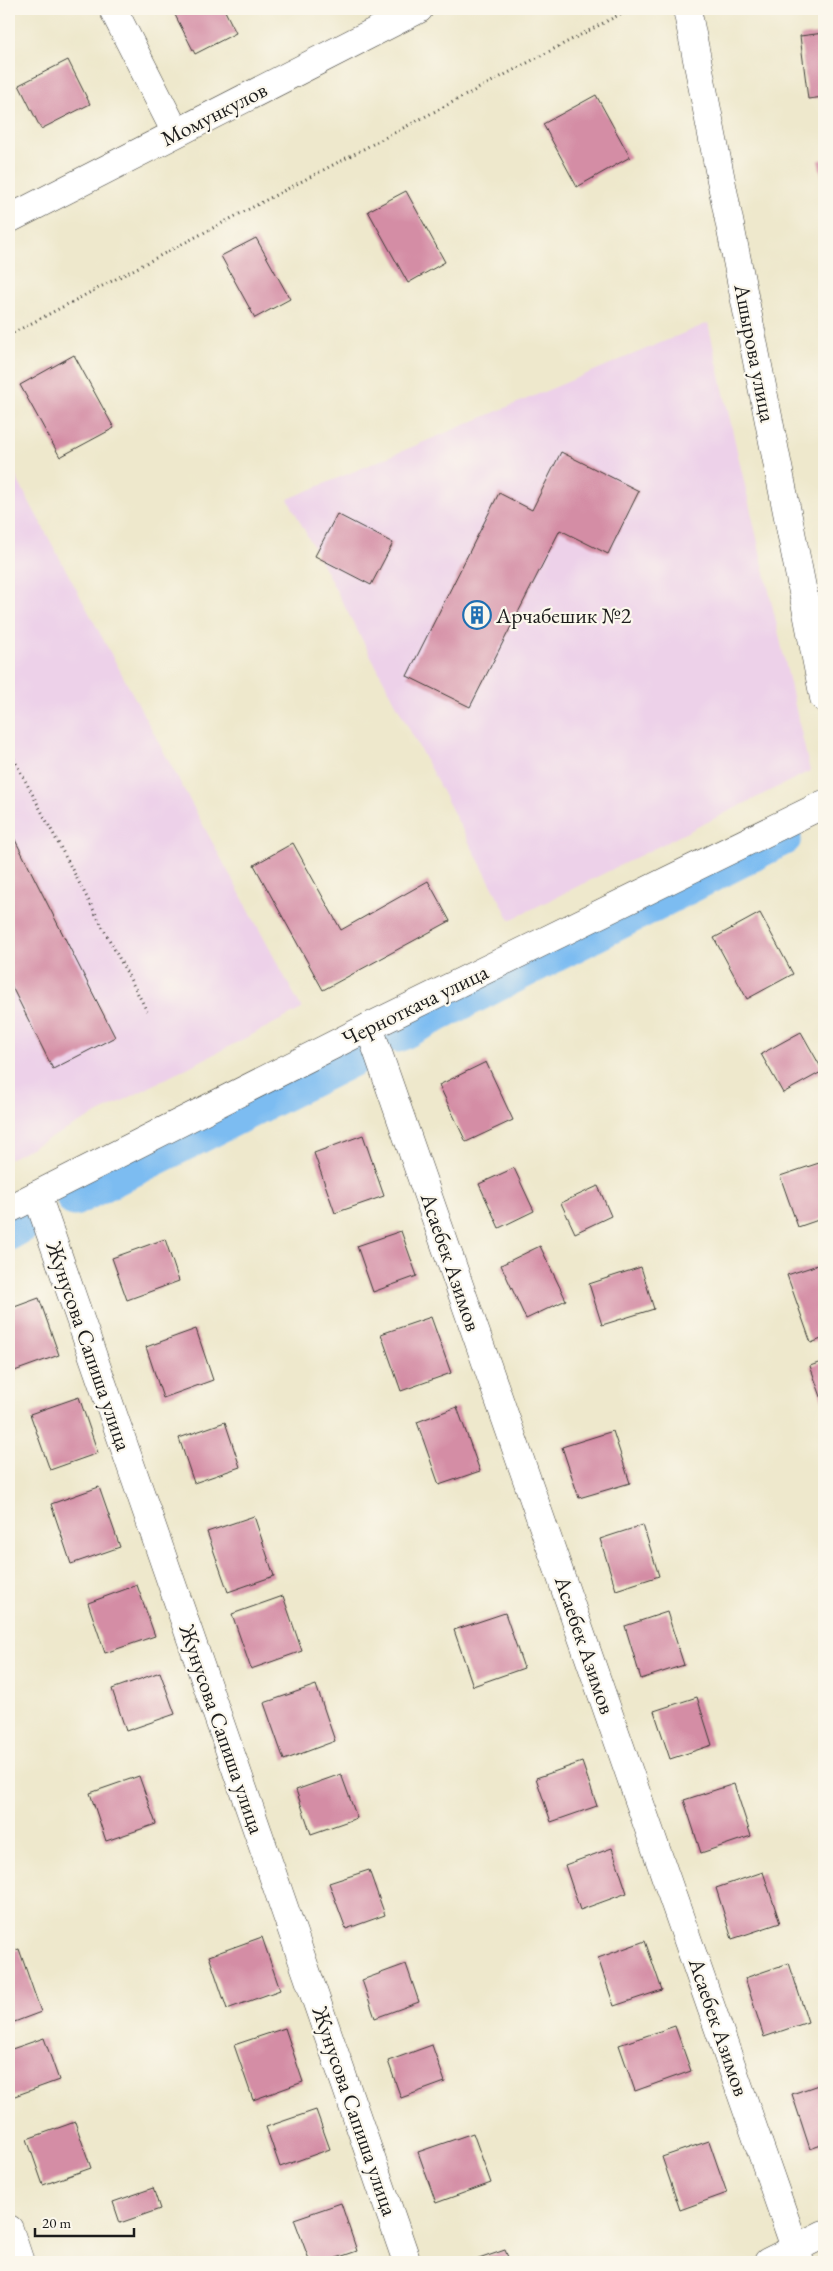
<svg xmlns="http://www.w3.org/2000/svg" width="833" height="2271" font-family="'EB Garamond',serif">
  <rect width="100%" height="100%" fill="#fbf7ec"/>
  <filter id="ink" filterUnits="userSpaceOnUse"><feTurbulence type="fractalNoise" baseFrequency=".02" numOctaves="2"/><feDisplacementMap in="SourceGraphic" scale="10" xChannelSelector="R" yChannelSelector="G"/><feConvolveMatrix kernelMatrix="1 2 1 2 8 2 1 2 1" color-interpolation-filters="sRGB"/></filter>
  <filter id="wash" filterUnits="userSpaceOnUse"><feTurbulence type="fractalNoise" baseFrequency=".0096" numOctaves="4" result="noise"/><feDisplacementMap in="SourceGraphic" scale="20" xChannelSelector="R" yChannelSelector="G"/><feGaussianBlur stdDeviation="1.12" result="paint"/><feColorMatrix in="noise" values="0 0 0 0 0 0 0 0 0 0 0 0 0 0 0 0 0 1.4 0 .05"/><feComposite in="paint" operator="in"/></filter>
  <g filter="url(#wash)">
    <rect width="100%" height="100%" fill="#eee8cc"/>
    <g fill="#edd1e9">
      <polygon points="708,323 810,771 510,920 288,499"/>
      <polygon points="9,464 302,1009 9,1159"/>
    </g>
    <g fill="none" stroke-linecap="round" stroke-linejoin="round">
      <g stroke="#7cbcf1" stroke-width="35">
        <polyline points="398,1035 784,838"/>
        <polyline points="74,1199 355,1058"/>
        <polyline points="9,1233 23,1225"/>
      </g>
    </g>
    <g id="blocks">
      <g fill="#d48da5">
        <polygon points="172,9 224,9 236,33 195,54"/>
        <polygon points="824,33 824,97 808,99 800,36"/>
        <polygon points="68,60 90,104 41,129 19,85"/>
        <polygon points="596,95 630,157 577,187 543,124"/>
        <polygon points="824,159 824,186 818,161"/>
        <polygon points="406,191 445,262 408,283 368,211"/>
        <polygon points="256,238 290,299 255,318 221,256"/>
        <polygon points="74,355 114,428 60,457 20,385"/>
        <polygon points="561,452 639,491 608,554 560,530 470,707 407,676 499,493 532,510"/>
        <polygon points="337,514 393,543 371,585 315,556"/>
        <polygon points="9,828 115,1037 53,1069 9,981"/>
        <polygon points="293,843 341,930 428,881 450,921 323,990 254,865"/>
        <polygon points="760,913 793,974 747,999 714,938"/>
        <polygon points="801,1032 823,1071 783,1093 761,1054"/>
        <polygon points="486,1062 513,1120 466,1142 439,1085"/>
        <polygon points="363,1135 384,1196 335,1213 314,1153"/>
        <polygon points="819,1163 824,1177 824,1218 798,1227 780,1176"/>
        <polygon points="514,1168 534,1211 499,1228 479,1184"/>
        <polygon points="598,1186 611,1216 575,1233 561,1203"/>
        <polygon points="401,1231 417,1276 373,1292 357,1246"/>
        <polygon points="165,1239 179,1281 127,1300 112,1258"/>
        <polygon points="540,1246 566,1300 526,1319 501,1265"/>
        <polygon points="824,1263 824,1338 811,1343 787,1275"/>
        <polygon points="641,1267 654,1309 602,1325 589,1284"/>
        <polygon points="39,1298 59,1355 9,1373 9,1309"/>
        <polygon points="431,1317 451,1373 401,1391 381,1334"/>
        <polygon points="196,1329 213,1380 163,1398 146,1347"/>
        <polygon points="824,1361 824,1405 810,1366"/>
        <polygon points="79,1397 98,1453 50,1470 30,1414"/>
        <polygon points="457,1407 480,1471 439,1485 417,1422"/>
        <polygon points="225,1422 240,1467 194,1483 179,1438"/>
        <polygon points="613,1431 630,1483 579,1498 562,1447"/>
        <polygon points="99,1487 120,1547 71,1564 51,1504"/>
        <polygon points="254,1516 274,1576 228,1592 207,1532"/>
        <polygon points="643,1525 659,1576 616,1590 600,1539"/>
        <polygon points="137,1585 155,1636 105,1653 88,1603"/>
        <polygon points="283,1596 302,1651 251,1669 232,1614"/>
        <polygon points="667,1612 684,1665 641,1679 625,1626"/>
        <polygon points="505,1613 524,1668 473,1686 454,1630"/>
        <polygon points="160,1672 175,1714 126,1731 112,1689"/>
        <polygon points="316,1685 335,1741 284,1760 264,1703"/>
        <polygon points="697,1697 712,1745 670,1759 654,1711"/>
        <polygon points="582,1762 597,1806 551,1822 536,1778"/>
        <polygon points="341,1774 357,1818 311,1834 296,1790"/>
        <polygon points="139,1776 156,1824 106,1841 90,1793"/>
        <polygon points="734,1784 751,1836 701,1853 684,1800"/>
        <polygon points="612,1848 627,1893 580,1910 565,1865"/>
        <polygon points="369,1870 385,1915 346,1929 329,1883"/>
        <polygon points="763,1872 780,1923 732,1939 716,1888"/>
        <polygon points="262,1937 280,1990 227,2009 209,1956"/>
        <polygon points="645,1941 662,1990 614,2006 598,1958"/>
        <polygon points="19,1949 41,2012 9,2024 9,1952"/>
        <polygon points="789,1963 808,2022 764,2037 745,1978"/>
        <polygon points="406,1964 419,2002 375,2018 362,1980"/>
        <polygon points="675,2026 691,2071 635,2091 619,2045"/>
        <polygon points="285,2028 303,2082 253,2100 234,2045"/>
        <polygon points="44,2038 59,2080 12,2097 9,2089 9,2050"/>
        <polygon points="432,2045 445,2082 401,2098 388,2061"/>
        <polygon points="824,2083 824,2144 810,2149 792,2094"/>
        <polygon points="316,2110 330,2149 280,2167 266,2127"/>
        <polygon points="75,2122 91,2168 43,2185 27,2139"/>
        <polygon points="473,2133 491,2183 436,2203 418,2152"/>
        <polygon points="709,2141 727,2193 680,2210 662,2157"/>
        <polygon points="153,2188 160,2209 120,2223 113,2202"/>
        <polygon points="341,2203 357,2251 325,2262 310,2262 294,2219"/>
        <polygon points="505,2250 510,2262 470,2262"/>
      </g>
    </g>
  </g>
  <g filter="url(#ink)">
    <use href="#blocks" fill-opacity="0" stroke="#3c3b36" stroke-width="1"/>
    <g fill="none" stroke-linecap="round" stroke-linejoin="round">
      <defs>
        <g id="minor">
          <polyline points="113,9 176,133"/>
          <polyline points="369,1027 800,2262"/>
          <polyline points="37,1195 407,2262"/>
          <polyline points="9,2229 20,2262"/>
          <polyline points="768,2262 824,2234"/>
        </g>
        <g id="tertiary">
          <polyline points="687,9 824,698"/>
          <polyline points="9,219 419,9"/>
          <polyline points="9,1209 369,1027 824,804"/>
        </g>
      </defs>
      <use href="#minor" stroke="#3c3b36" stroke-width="29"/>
      <use href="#tertiary" stroke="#3c3b36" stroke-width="29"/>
      <g stroke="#3c3b36" stroke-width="3" stroke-dasharray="1 4" stroke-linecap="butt">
        <polyline points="9,335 630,9"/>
        <polyline points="9,750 147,1011"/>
      </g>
      <use href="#minor" stroke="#fff" stroke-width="28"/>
      <use href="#tertiary" stroke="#fff" stroke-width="28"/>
    </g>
  </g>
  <defs>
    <symbol id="building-ring" viewBox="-11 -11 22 22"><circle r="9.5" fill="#fbf7ec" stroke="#1f6fb2" stroke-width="1.5"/><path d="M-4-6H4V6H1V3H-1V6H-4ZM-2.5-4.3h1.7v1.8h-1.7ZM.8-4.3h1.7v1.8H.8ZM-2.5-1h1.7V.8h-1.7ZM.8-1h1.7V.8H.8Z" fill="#1f6fb2"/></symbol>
  </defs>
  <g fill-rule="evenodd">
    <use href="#building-ring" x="461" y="599" width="32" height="32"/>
  </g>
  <g text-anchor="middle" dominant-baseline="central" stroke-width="4.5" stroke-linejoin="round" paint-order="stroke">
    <g font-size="22" fill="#1c1c1c" stroke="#fbf7ec">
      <text transform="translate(214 114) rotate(-27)">Момункулов</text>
      <text transform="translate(755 353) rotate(79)">Ашырова улица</text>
      <text transform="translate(415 1005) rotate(-26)">Черноткача улица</text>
      <text transform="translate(451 1262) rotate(71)">Асаебек Азимов</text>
      <text transform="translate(89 1346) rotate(71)">Жунусова Сапиша улица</text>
      <text transform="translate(585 1645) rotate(71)">Асаебек Азимов</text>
      <text transform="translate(222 1729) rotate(71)">Жунусова Сапиша улица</text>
      <text transform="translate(719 2027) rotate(71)">Асаебек Азимов</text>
      <text transform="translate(355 2111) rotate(71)">Жунусова Сапиша улица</text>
    </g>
    <g font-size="22" fill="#1c1c1c" stroke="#fbf7ec" text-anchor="start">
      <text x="496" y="615">Арчабешик №2</text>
    </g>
  </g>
  <rect width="833" height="2271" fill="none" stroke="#fbf7ec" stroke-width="30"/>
  <path d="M35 2228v8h99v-8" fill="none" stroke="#1c1c1c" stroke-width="2.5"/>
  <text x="42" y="2228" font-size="15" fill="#1c1c1c" stroke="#fbf7ec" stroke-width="4" paint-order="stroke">20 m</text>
</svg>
